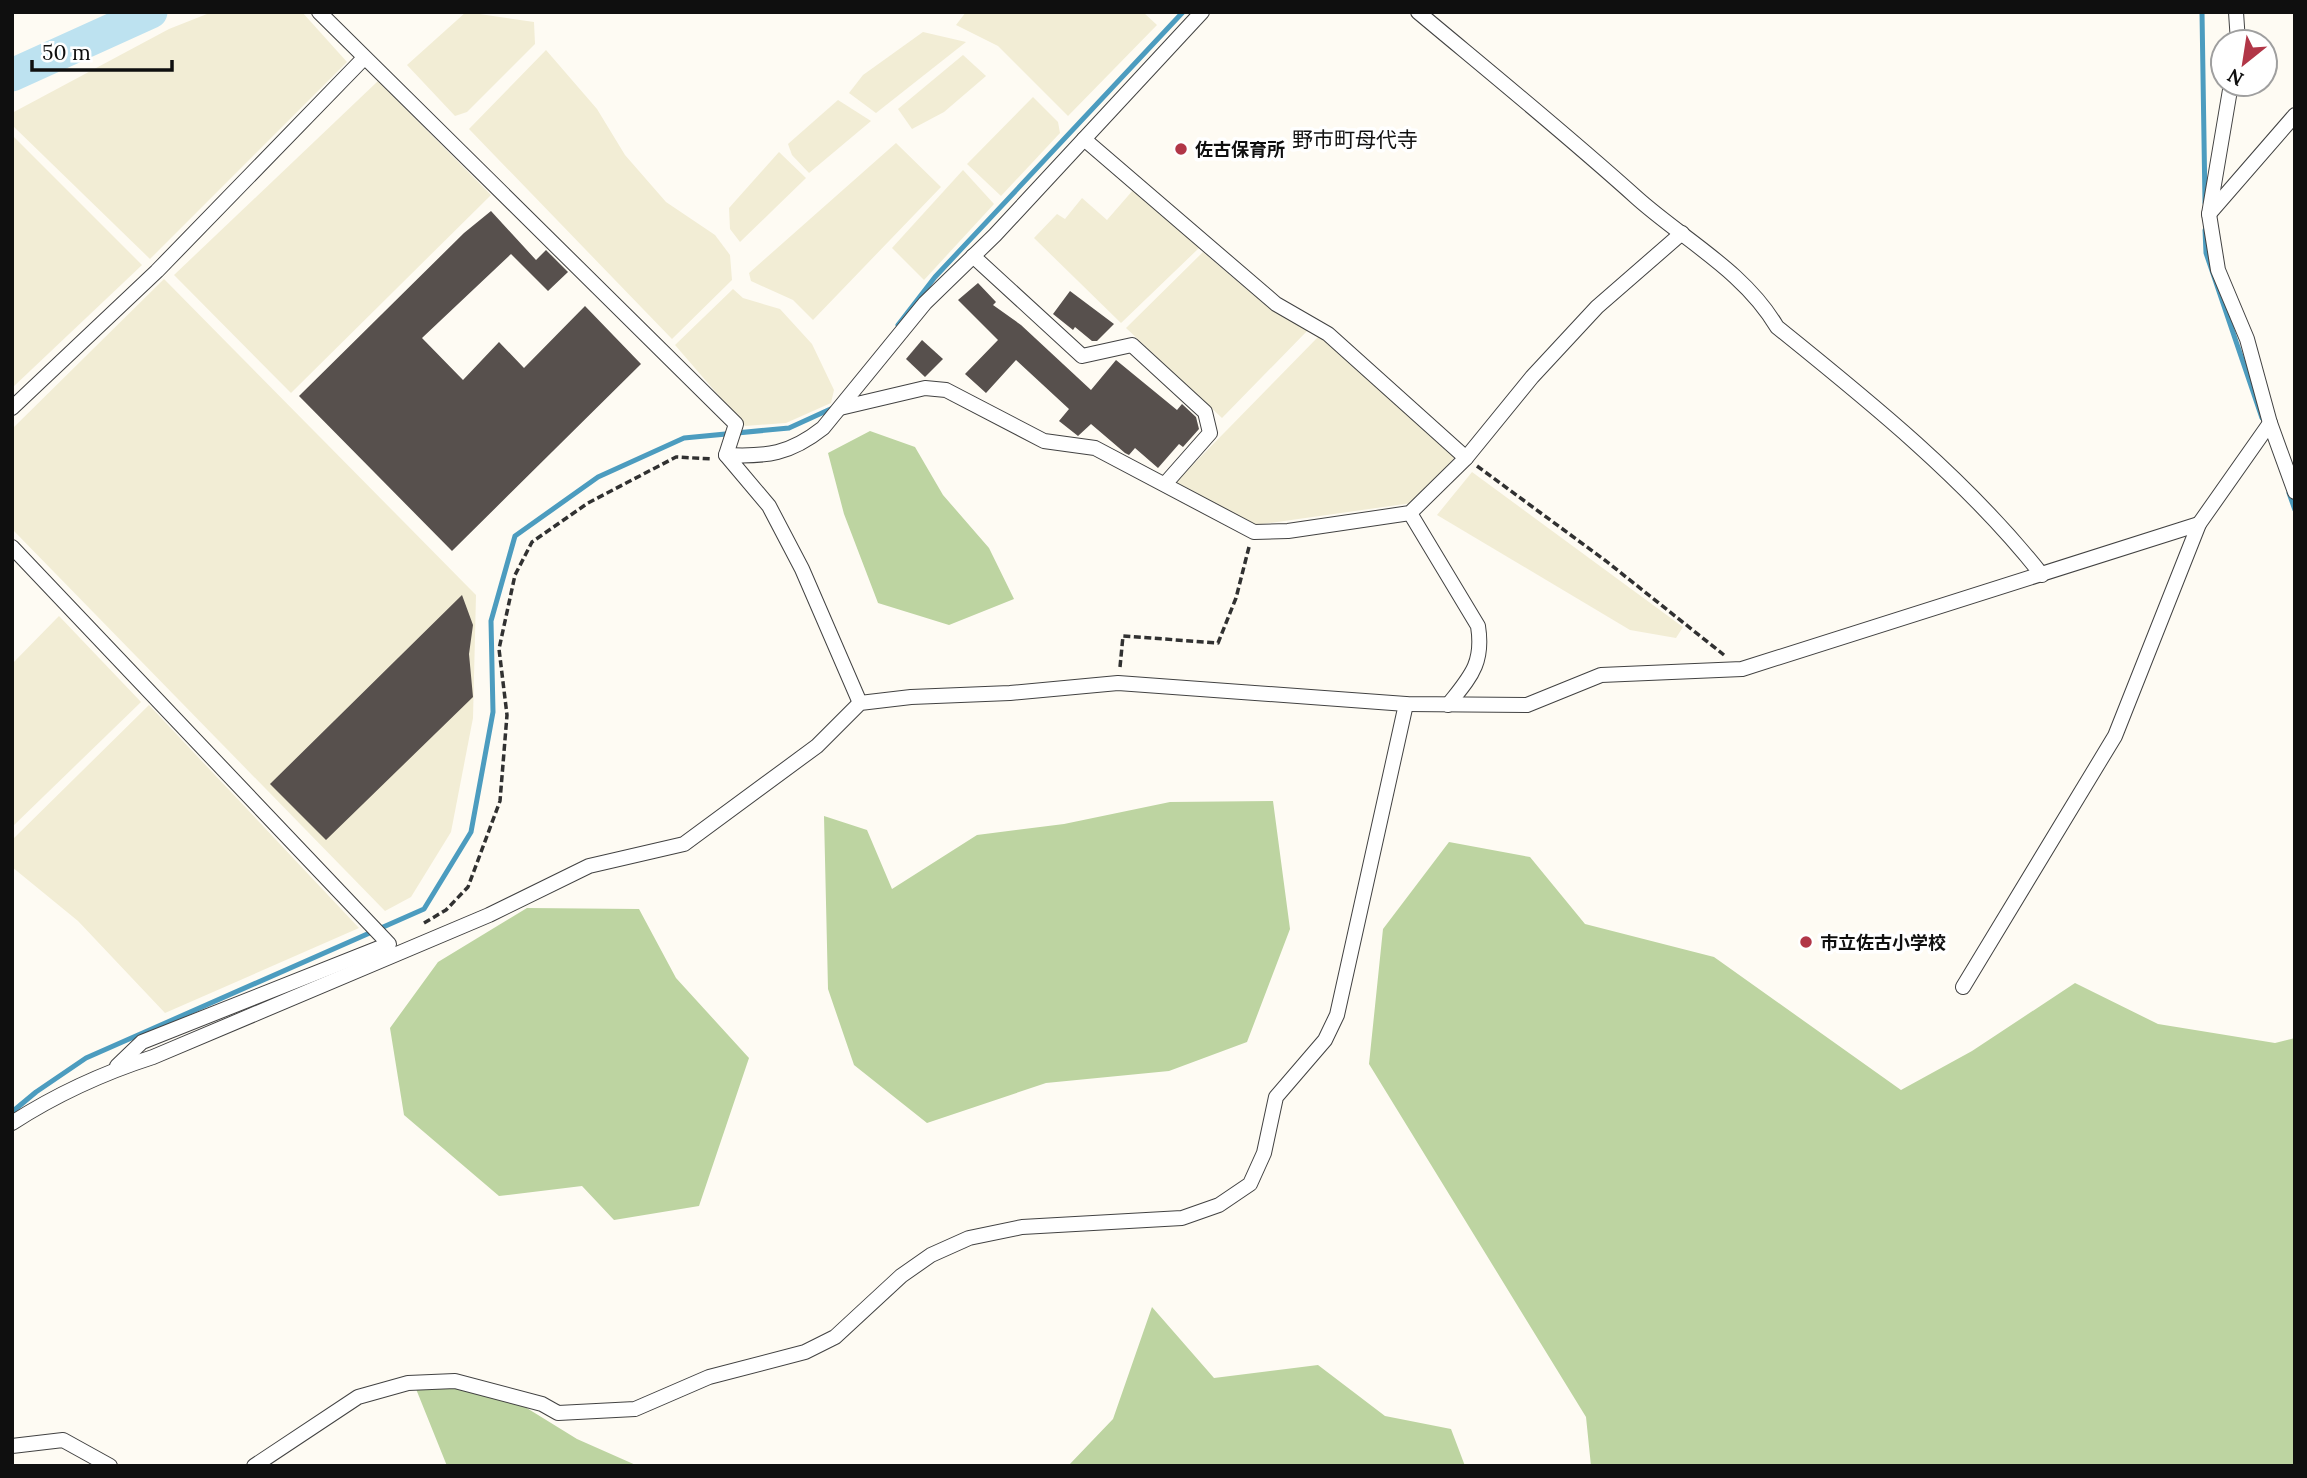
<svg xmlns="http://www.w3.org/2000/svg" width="2307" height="1478" font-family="Lora,'Noto Sans JP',serif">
  <rect width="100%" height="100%" fill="#fefbf3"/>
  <g fill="#f2edd5">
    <polygon points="212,12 302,12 347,62 150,259 12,125 12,113 169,29"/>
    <polygon points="466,12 534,22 535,44 467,112 455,116 407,65"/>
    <polygon points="966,12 1143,12 1157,25 1068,116 998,46 956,25"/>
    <polygon points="923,32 966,42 876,113 849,93 863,75"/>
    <polygon points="546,50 597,109 625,155 666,202 715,235 730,255 732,280 672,339 469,129"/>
    <polygon points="963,55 986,76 944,112 912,129 898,109"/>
    <polygon points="378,81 491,195 291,393 174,275"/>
    <polygon points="1033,97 1058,122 1060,133 1001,196 967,164"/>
    <polygon points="838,100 871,121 809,173 792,155 788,144"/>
    <polygon points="12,135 142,265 12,388"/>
    <polygon points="896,143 941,187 813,320 793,300 751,281 749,273"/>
    <polygon points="779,152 806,178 740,242 730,229 729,208"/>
    <polygon points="963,170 994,204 924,280 892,248"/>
    <polygon points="1134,189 1199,248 1121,323 1034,238 1057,214 1065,219 1082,198 1107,220"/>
    <polygon points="1203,252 1270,309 1308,330 1222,418 1126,328"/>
    <polygon points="164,279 476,595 473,718 451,832 411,897 385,911 12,529 12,429"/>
    <polygon points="733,289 743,298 780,309 812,344 834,390 831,403 786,423 745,426 675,345"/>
    <polygon points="1319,336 1455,457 1412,503 1255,525 1176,482"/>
    <polygon points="1472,472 1683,627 1676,638 1630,630 1437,515"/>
    <polygon points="59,616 141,702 12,827 12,664"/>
    <polygon points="149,705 359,928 165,1013 78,921 12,867 12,840"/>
  </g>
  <g fill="#bdd4a1">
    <polygon points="870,431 915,447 943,495 989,548 1014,599 949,625 878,603 844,514 828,453"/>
    <polygon points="1273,801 1290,929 1247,1042 1169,1071 1046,1083 927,1123 854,1065 828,989 824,816 867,830 892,889 977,835 1064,824 1170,802"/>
    <polygon points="1449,842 1530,857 1585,924 1714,957 1901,1090 1972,1051 2075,983 2158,1024 2275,1043 2295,1038 2295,1466 1591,1466 1586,1417 1369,1064 1383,929"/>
    <polygon points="527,908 639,909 676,978 749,1058 699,1206 614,1220 582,1186 499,1196 404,1115 390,1028 438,962"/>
    <polygon points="1152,1307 1214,1378 1318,1365 1385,1416 1451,1429 1465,1466 1068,1466 1113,1419"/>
    <polygon points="412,1379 499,1391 577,1439 638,1466 447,1466"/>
  </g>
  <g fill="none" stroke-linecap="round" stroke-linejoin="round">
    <g stroke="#4c9cbf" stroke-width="5">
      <polyline points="2202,12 2205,203"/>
      <polyline points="2205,230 2206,253 2262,418"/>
      <polyline points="898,325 935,277 1183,12"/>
      <polyline points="2289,493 2295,510"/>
      <polyline points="12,1112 36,1092 86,1058 424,909 471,832 493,712 491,621 515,536 598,477 684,438 789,428 835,407"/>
    </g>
    <polyline stroke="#bde2f0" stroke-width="33" points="12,75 151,12"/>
  </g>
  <g fill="#57504d">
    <polygon points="491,211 536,260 546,250 568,272 548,291 511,254 422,338 463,380 499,342 524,368 585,306 641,364 452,551 299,396 464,233"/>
    <polygon points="978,283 996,302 993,305 1021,325 1091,390 1116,360 1177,410 1182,404 1196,417 1199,429 1183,447 1179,444 1158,468 1135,448 1129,455 1125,453 1091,424 1078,436 1059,421 1069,409 1016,360 986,393 965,374 998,340 958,300"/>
    <polygon points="1070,291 1114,324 1097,341 1092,341 1075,327 1073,330 1053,314"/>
    <polygon points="922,340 943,359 925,377 906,359"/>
    <polygon points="462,595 473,625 469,654 473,697 326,840 270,784"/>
  </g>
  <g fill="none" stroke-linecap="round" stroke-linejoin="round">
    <defs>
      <g id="street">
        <polyline points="319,12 736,424 726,455"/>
        <path d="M1418 12C1491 73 1566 134 1637 198 1684 240 1744 271 1777 327 1869 401 1968 481 2042 575"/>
        <polyline points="2236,12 2238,42"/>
        <polyline points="2231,84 2209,214 2218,270 2247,339 2270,423 2295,492"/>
        <polyline points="1084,139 1276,304 1328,334 1466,458"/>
        <polyline points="2209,214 2295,115"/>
        <polyline points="973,256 1082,356 1132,345 1205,412 1210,433 1165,484"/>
        <polyline points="12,408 157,271 364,58"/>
        <polyline points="840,408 925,388 946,390 1044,441 1095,448 1254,532 1288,531 1410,513 1466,458 1532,377 1597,307 1682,233"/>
        <path d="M1410 513 1478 626C1484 664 1470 677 1448 705"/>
        <polyline points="12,547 389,944 142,1042 117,1066"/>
        <path d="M860 703 802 569 769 506 726 455C767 457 790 454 823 428L925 303 995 235 1202 12"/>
        <polyline points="1963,987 2115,736 2199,524 2270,423"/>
        <path d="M12 1123C57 1094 103 1073 153 1057L489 915 589 866 684 844 817 746 860 703 911 697 1010 693 1118 683 1406 704 1527 705 1601 675 1742 669 2199 524"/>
        <polyline points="12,1446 63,1440 110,1466"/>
        <polyline points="254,1466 358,1397 408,1383 455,1381 542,1404 558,1413 635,1409 709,1377 805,1352 835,1337 901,1276 931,1255 969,1238 1022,1227 1182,1218 1219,1205 1250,1184 1264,1153 1276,1097 1325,1040 1337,1015 1406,704"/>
      </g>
    </defs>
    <use href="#street" stroke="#424242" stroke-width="16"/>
    <g stroke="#313131" stroke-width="3.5" stroke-dasharray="7 3.5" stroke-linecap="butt">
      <polyline points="1477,466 1606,561 1724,655"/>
      <polyline points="1120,667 1123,636 1218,643 1236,598 1249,547"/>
      <polyline points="424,923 446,910 468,887 500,801 507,715 499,649 515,575 532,542 588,503 676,457 713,459"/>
    </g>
    <use href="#street" stroke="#fff" stroke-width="14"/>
  </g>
  <g fill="#b13647" stroke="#fff" stroke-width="2.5">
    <circle cx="1181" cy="149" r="7"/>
    <circle cx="1806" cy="942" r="7"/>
  </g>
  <g text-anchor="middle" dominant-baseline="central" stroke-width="7" stroke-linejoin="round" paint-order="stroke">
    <g font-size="18" font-weight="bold" fill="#0f0f0f" stroke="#fff" text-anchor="start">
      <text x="1195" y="149">佐古保育所</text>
      <text x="1820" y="942">市立佐古小学校</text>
    </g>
    <g font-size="21" fill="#0f0f0f" stroke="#fff">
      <text x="1355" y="139">野市町母代寺</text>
    </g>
  </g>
  <rect width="2307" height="1478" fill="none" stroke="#0f0f0f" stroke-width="28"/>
  <g transform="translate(2244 63) rotate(210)"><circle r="33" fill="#ffffff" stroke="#9f9f9f" stroke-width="2"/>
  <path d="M0-5L12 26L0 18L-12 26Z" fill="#b13647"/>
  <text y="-10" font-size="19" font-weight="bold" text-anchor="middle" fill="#0f0f0f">N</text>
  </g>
  <path d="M32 60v10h140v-10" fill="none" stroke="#0f0f0f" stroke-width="3.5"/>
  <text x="42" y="60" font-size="21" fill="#0f0f0f" stroke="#ffffff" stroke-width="5" paint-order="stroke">50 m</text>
</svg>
